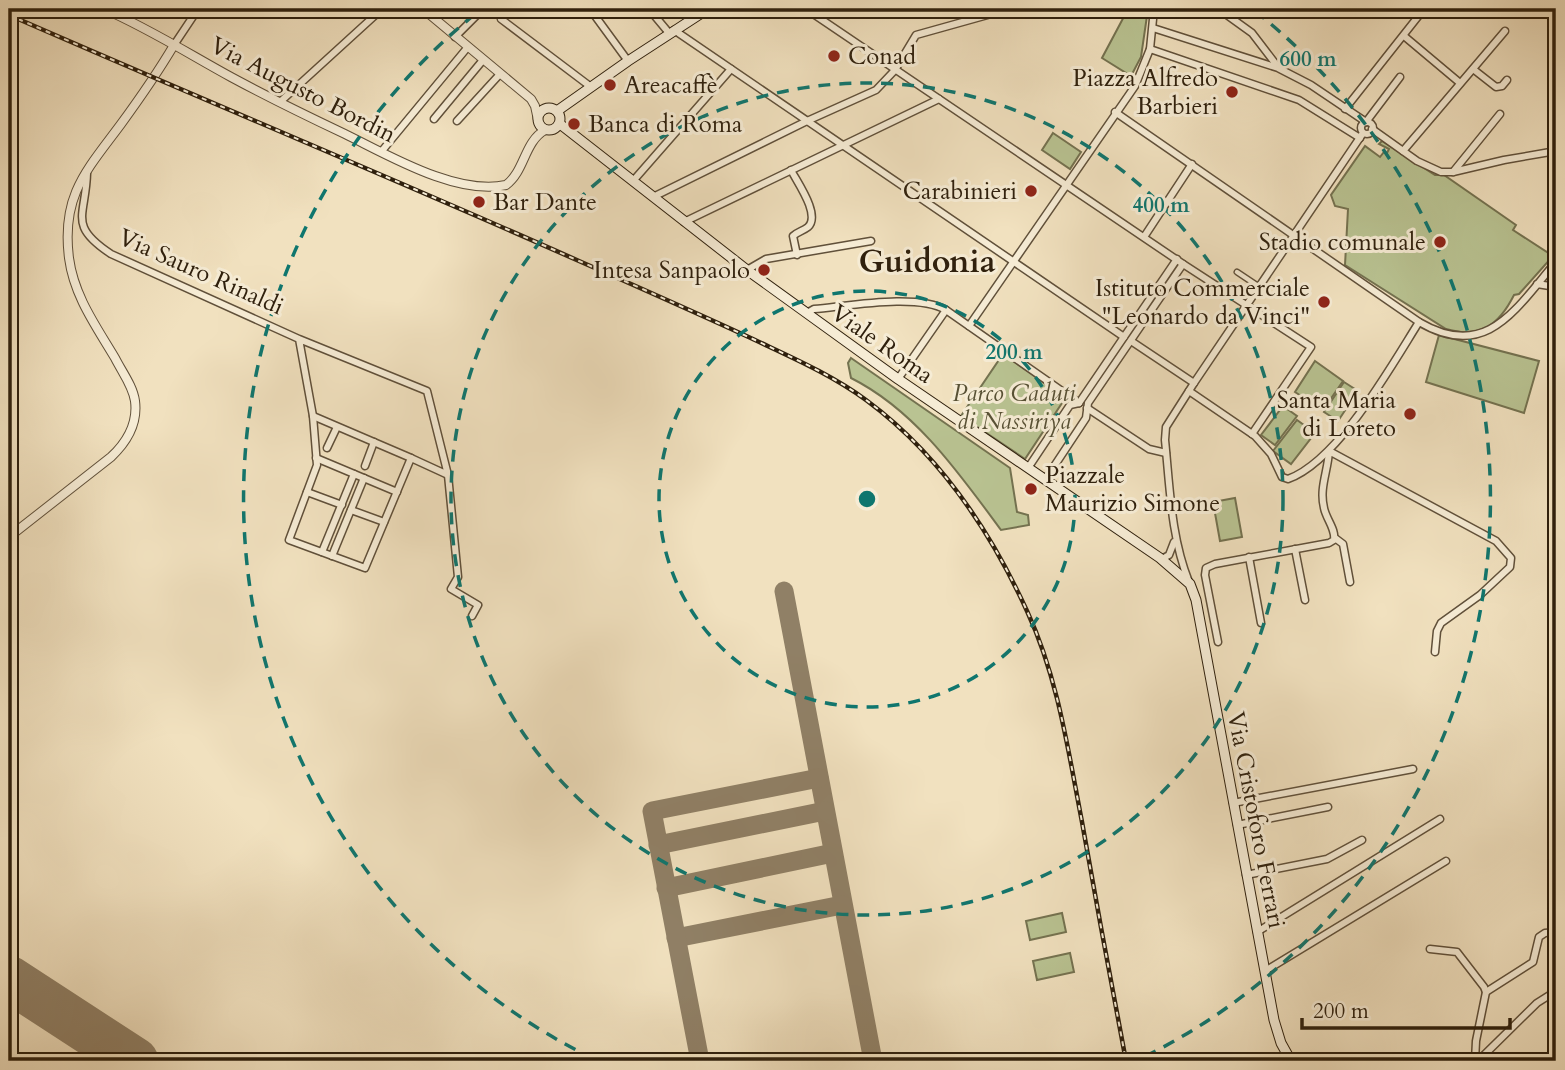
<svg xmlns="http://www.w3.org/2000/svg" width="1565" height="1070" font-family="Cardo,serif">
  <rect width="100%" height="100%" fill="#f1e1bf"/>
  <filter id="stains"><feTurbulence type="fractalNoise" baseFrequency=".00286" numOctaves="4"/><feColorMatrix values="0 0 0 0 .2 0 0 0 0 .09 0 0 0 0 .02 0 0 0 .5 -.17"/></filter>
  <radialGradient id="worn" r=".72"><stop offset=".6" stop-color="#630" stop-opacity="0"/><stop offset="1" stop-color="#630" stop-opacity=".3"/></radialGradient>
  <g fill="#b9c392" stroke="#747250" stroke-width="2">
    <polygon points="1128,9 1148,9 1141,57 1131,76 1102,58"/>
    <polygon points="1053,133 1081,152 1070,169 1042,150"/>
    <path d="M1382 141 1435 175H1444L1516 225 1513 230 1553 256 1519 294 1514 295C1499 325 1480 339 1446 329L1345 265 1348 209 1335 206 1331 195 1365 146 1380 157 1384 152 1387 153 1389 149 1379 144Z"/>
    <polygon points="1439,335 1539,361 1524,413 1426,382"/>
    <polygon points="1003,354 1066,397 1025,459 961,416"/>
    <path d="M851 358 1010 468 1017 512 1028 515 1029 525 1001 530C959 473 915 410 851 378L848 363Z"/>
    <polygon points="1315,361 1343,381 1323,410 1295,392"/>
    <polygon points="1344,382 1358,391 1338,421 1324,412"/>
    <polygon points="1283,406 1297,416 1275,445 1261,435"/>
    <polygon points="1297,420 1315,433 1291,464 1273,451"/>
    <polygon points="1235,498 1242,537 1220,541 1213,502"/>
    <polygon points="1062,913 1066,932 1030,940 1026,921"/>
    <polygon points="1070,953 1074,972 1037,980 1033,961"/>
  </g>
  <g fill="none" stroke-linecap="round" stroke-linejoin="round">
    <g stroke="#908066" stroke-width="19">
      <polyline points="784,591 873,1061"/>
      <polyline points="658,845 825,811"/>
      <polyline points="666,888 833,853"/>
      <polyline points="676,938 842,905"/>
      <polyline points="700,1061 652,811 819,778"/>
    </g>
    <polyline stroke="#908066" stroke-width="47" points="9,979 135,1061"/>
    <defs>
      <polyline id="pedestrian" points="1237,272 1258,286"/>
      <g id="minor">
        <polyline points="590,9 628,61"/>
        <polyline points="649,9 669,33"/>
        <polyline points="806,9 1183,264 1311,347 1252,434"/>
        <polyline points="1245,9 1227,15 1252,33 1278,67"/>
        <polyline points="501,19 591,87"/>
        <polyline points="1153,28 1278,68 1311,85 1366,122 1400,77"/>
        <polyline points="674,30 1124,337"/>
        <polyline points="1404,36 1460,83"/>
        <polyline points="455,37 483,9"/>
        <polyline points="174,45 198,9"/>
        <polyline points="1150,49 1299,100 1360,138"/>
        <polyline points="1473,69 1496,87 1502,86 1507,80"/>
        <polyline points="280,102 382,9"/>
        <polyline points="1345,109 1424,9"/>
        <path d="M1115 112 1419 322C1487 362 1516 308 1556 262"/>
        <polyline points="434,119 483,60"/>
        <polyline points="457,121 500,74"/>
        <circle cx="1367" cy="128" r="6"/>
        <polyline points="1372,129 1417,161 1441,172 1453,172 1504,160 1556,151"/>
        <polyline points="1403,151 1505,31"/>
        <polyline points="381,152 467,48"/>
        <path d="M791 170C797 182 821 215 808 227 803 231 797 232 793 236L797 255"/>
        <polyline points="1453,172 1500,114"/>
        <path d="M87 173C86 216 67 225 111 254L299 339 313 416 317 465 289 540 365 568 411 458 448 475 427 391 299 339"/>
        <polyline points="633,181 731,69"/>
        <polyline points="653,197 807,121 876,90 895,70 916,35 1009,9"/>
        <polyline points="684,222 939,99"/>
        <polyline points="1144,237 1192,164"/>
        <polyline points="747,270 766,259 871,241"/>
        <polyline points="1537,284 1556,287"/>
        <path d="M807 313 814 309C849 306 917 293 946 310L1079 403"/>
        <polyline points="969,326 1135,86 1150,49 1154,9"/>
        <polyline points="1131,341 1194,383"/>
        <polyline points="898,379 946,310"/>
        <path d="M1189 391 1255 436 1271 454 1282 477 1288 479C1338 461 1390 368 1419 322"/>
        <polyline points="1079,403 1177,259"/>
        <polyline points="1087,408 1149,449 1166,453"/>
        <polyline points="313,416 411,458"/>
        <polyline points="327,448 337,427"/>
        <polyline points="316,458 397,492"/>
        <polyline points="365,466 374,442"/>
        <polyline points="1028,468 1070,405 1079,403"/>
        <polyline points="448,475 458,577 451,589 478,605 472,616"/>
        <polyline points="1045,480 1086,418 1088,403 1183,264"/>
        <polyline points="307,492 342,505"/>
        <polyline points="351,510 384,522"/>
        <polyline points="1335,538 1343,544 1350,582"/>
        <polyline points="1295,549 1305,600"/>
        <polyline points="322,552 354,474"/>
        <polyline points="332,556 364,478"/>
        <polyline points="1249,557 1261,623"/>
        <polyline points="1162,559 1169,555 1174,542"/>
        <path d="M1189 582C1171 537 1170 489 1165 440L1166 427 1194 383 1363 133"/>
        <path d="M1218 642 1205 575 1206 568 1215 564 1329 543 1334 540C1336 529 1326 519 1324 508 1319 488 1328 471 1329 451L1496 541 1511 558 1510 567 1480 595 1441 623 1437 631 1435 652"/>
        <polyline points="1233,803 1413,769"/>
        <polyline points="1237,825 1328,807"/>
        <polyline points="1246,875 1327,859 1362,840"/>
        <polyline points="1257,932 1440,819"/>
        <polyline points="1430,949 1457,952 1484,987 1486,992 1476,1041 1475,1061"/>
        <polyline points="1265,971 1446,861"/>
        <polyline points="1486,992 1533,962 1539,937 1545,933 1556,932"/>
        <polyline points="1478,1061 1537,1003 1556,991"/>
      </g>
      <g id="tertiary">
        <path d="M104 9C148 28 189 54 231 77 268 97 307 116 345 134 388 155 457 196 506 185 525 171 524 142 545 130"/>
        <polyline points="423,9 531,99 535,106 538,120"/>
        <path d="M9 537 111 457C127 442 138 424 135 401 133 386 122 372 115 358 96 326 74 296 69 258 61 195 87 170 121 124 140 98 158 72 174 45"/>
      </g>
      <g id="secondary">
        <circle cx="549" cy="119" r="11"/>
        <polyline points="557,111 628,61 708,9"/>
        <polyline points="560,124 747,270 898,379 1160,558 1190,584 1196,600 1274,1020 1281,1043 1291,1061"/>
      </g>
    </defs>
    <use href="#pedestrian" stroke="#60503a" stroke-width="7"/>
    <use href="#minor" stroke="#60503a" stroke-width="9"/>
    <use href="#tertiary" stroke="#60503a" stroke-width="10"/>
    <use href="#secondary" stroke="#2f200d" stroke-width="11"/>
    <use href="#pedestrian" stroke="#f6ecd5" stroke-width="4.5"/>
    <use href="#minor" stroke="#f6ecd5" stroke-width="6"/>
    <use href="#tertiary" stroke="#f6ecd5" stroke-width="8"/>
    <use href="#secondary" stroke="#f6ecd5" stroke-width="9"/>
    <defs>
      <path id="rail" d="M9 15C199 98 390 177 579 261 638 287 697 313 755 340 793 358 832 375 866 400 938 453 990 530 1027 611 1058 678 1068 750 1082 822 1096 902 1111 981 1126 1061"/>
    </defs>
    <use href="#rail" stroke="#2f200d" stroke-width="4.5"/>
    <use href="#rail" stroke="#f6ecd5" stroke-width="2" stroke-dasharray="5" stroke-linecap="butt"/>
  </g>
  <g fill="none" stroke="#0f766e" stroke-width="3.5" stroke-dasharray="12 9">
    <circle cx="867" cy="499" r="208"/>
    <circle cx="867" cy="499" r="416"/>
    <path d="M594 1059A623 623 0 0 1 479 11M1255 11A623 623 0 0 1 1140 1059"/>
  </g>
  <g fill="#8f2418" stroke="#f6ecd5" stroke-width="2.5">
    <circle cx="834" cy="56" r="7"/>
    <circle cx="610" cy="85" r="7"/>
    <circle cx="1232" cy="92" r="7"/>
    <circle cx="574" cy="124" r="7"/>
    <circle cx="1031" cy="191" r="7"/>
    <circle cx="479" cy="202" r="7"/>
    <circle cx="1440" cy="242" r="7"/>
    <circle cx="764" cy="270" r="7"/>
    <circle cx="1324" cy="302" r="7"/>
    <circle cx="1410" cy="414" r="7"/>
    <circle cx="1031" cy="489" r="7"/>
  </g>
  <g text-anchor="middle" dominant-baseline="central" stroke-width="6" stroke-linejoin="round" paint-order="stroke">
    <g font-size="24" fill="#2f200d" stroke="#f6ecd5" text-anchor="end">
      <text x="848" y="56" text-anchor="start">Conad</text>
      <text x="1218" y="78">Piazza Alfredo<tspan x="1218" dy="28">Barbieri</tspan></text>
      <text x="624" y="85" text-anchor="start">Areacaffè</text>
      <text x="588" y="124" text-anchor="start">Banca di Roma</text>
      <text x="1017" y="191">Carabinieri</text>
      <text x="493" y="202" text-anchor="start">Bar Dante</text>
      <text x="1426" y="242">Stadio comunale</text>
      <text x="750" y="270">Intesa Sanpaolo</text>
      <text x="1310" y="288">Istituto Commerciale<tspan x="1310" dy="28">"Leonardo da Vinci"</tspan></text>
      <text x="1396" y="400">Santa Maria<tspan x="1396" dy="28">di Loreto</tspan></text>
      <text x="1045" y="475" text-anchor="start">Piazzale<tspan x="1045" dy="28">Maurizio Simone</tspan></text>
    </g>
    <g font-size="24" fill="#2f200d" stroke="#f6ecd5">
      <text transform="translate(303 90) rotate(27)">Via Augusto Bordin</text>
      <text transform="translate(201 272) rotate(24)">Via Sauro Rinaldi</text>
      <text transform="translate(882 344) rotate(35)">Viale Roma</text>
      <text transform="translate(1256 820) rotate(79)">Via Cristoforo Ferrari</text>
    </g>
    <g font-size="24" font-style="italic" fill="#585135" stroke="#f6ecd5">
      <text x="1014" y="393">Parco Caduti<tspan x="1014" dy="28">di Nassiriya</tspan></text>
    </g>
    <g font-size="32" font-weight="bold" fill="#2f200d" stroke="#f6ecd5">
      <text x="927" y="262">Guidonia</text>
    </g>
  </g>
  <circle cx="867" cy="499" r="10" fill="#0f766e" stroke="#f6ecd5" stroke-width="3.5"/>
  <g font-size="21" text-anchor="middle" font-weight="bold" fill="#0f766e" stroke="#f6ecd5" stroke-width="6" stroke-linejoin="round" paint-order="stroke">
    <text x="1308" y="66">600 m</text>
    <text x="1161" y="212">400 m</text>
    <text x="1014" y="359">200 m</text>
  </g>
  <rect width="1565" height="1070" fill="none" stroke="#f1e1bf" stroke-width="35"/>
  <rect x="10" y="10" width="1544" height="1049" fill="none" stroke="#2f200d" stroke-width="3.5"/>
  <rect x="18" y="18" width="1530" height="1035" fill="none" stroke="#2f200d" stroke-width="2"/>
  <path d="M1302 1018v10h208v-10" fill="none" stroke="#2f200d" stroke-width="3.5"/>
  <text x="1313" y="1018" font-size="21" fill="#2f200d" stroke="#f6ecd5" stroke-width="5" paint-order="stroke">200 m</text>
  <rect width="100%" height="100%" filter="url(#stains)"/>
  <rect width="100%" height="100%" fill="url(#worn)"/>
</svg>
